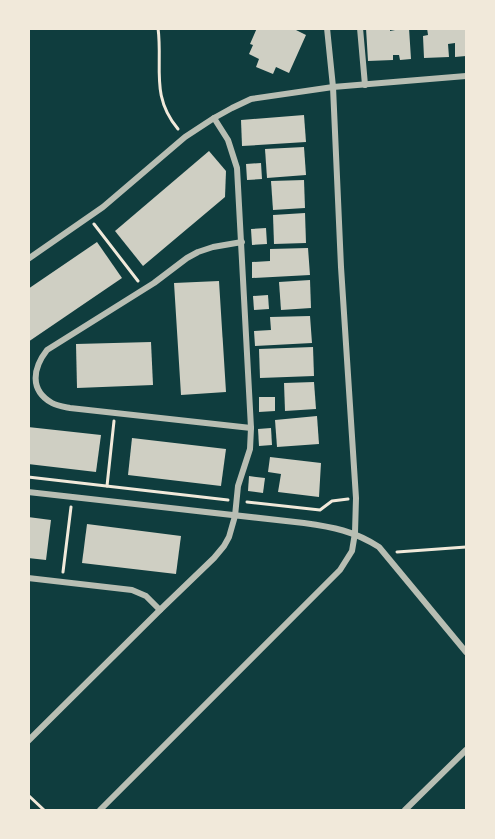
<svg xmlns="http://www.w3.org/2000/svg" width="495" height="839" font-family="Karla,sans-serif">
  <rect width="100%" height="100%" fill="#0f3d3e"/>
  <g fill="#cfcfc3">
    <polygon points="257,28 292,28 306,35 289,73 276,67 273,74 256,67 259,59 249,54 253,45 250,44"/>
    <polygon points="366,28 390,28 390,31 395,30 395,28 409,28 411,59 400,60 399,55 393,55 393,60 368,61"/>
    <polygon points="427,28 466,28 466,56 455,57 455,43 448,44 449,57 424,58 423,36 428,35"/>
    <polygon points="304,115 306,142 242,146 241,120"/>
    <polygon points="304,147 306,175 267,178 265,149"/>
    <polygon points="209,151 226,171 225,197 143,266 115,231"/>
    <polygon points="261,163 262,179 247,180 246,164"/>
    <polygon points="304,180 305,208 273,210 271,181"/>
    <polygon points="305,213 306,243 274,244 273,215"/>
    <polygon points="266,228 267,244 252,245 251,229"/>
    <polygon points="97,242 122,278 28,342 28,289"/>
    <polygon points="308,248 310,275 252,278 252,262 270,261 270,249"/>
    <polygon points="310,280 311,308 281,310 279,282"/>
    <polygon points="219,281 226,392 181,395 174,283"/>
    <polygon points="268,295 269,309 254,310 253,296"/>
    <polygon points="310,316 312,343 255,346 254,331 271,330 270,317"/>
    <polygon points="151,342 153,385 77,388 76,344"/>
    <polygon points="313,347 314,376 260,378 259,349"/>
    <polygon points="314,382 316,409 285,411 284,383"/>
    <polygon points="259,397 275,397 275,411 259,412"/>
    <polygon points="317,416 319,444 277,447 275,420"/>
    <polygon points="28,427 101,435 96,472 28,464"/>
    <polygon points="271,428 272,445 259,446 258,429"/>
    <polygon points="132,438 226,449 221,486 128,475"/>
    <polygon points="270,457 321,463 319,497 278,492 281,474 268,472"/>
    <polygon points="249,476 265,478 263,493 248,491"/>
    <polygon points="28,517 51,520 46,560 28,558"/>
    <polygon points="87,524 181,536 176,574 82,563"/>
  </g>
  <g fill="none" stroke-linecap="round" stroke-linejoin="round">
    <g stroke="#f1e9da" stroke-width="3">
      <path d="M158 28C163 66 150 96 178 129"/>
      <polyline points="94,224 138,281"/>
      <polyline points="28,477 228,500"/>
      <polyline points="107,486 114,421"/>
      <polyline points="247,502 320,510 332,501 348,499"/>
      <polyline points="397,552 466,547"/>
      <polyline points="63,572 71,507"/>
      <polyline points="28,795 44,810"/>
    </g>
    <g stroke="#b8beb3" stroke-width="6">
      <polyline points="360,28 365,85"/>
      <path d="M242 242 213 247 198 252 187 258 154 283 47 350C33 368 29 390 52 403 57 406 65 407 70 408L251 428"/>
      <polyline points="28,259 103,207 185,137 214,118 232,108 251,99 333,87 466,76"/>
      <path d="M28 492 304 523C333 527 354 531 379 547L466 652"/>
      <polyline points="28,578 132,590 146,596 160,610"/>
      <polyline points="28,741 160,610 214,558 224,546 229,537 235,516 238,486 250,449 251,428 237,168 228,140 214,118"/>
      <polyline points="100,810 340,570 352,551 355,533 356,498 341,267 333,87 327,28"/>
      <polyline points="405,810 466,750"/>
    </g>
  </g>
  <rect width="495" height="839" fill="none" stroke="#f1e9da" stroke-width="60"/>
</svg>
